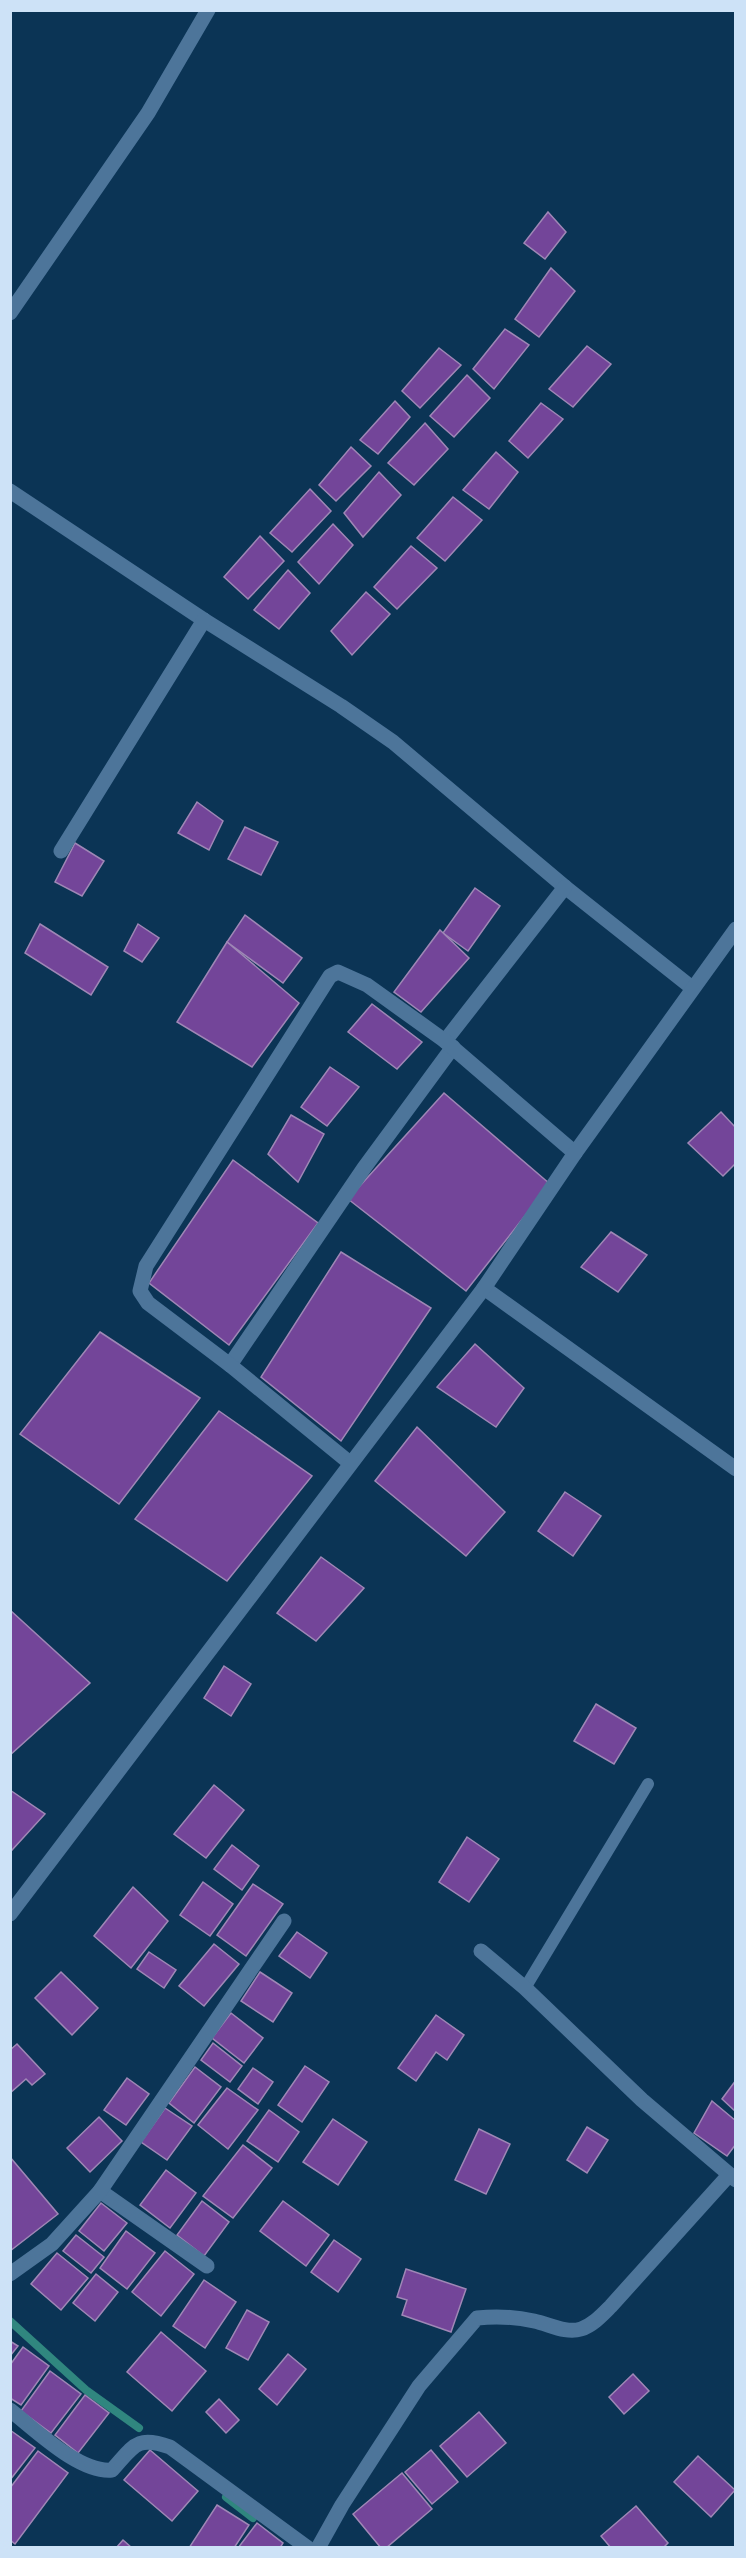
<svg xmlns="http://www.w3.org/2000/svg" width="746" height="2558" font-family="'Fira Sans',sans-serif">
  <rect width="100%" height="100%" fill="#0b3455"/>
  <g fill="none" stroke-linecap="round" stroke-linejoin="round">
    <g stroke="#30867f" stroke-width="8">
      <polyline points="10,2321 86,2390 139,2428"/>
      <polyline points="226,2497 253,2518"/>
    </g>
  </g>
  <g fill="#734599" stroke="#9f87b6" stroke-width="1.5">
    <polygon points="548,212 566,232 545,259 524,243"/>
    <polygon points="551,268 575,291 539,337 515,319"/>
    <polygon points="505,329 529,345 494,389 473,369"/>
    <polygon points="587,346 611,364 573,407 549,389"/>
    <polygon points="439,348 461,365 420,408 402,391"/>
    <polygon points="467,375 490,398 454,437 430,416"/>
    <polygon points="395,401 410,417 378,454 360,440"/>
    <polygon points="541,403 563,419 528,458 509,441"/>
    <polygon points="425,423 448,449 414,485 388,463"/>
    <polygon points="351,447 371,466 336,501 319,485"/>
    <polygon points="496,452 518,472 489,509 463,490"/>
    <polygon points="379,472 401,495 363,537 344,513"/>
    <polygon points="310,489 331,511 292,552 270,533"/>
    <polygon points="453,497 482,520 445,561 417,538"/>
    <polygon points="333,524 353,545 319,584 298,562"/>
    <polygon points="260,536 284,561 248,599 224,577"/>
    <polygon points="411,546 437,568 397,609 374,587"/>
    <polygon points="288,570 310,593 279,629 254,610"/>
    <polygon points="366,592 390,614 352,655 331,631"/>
    <polygon points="197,802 223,821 209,850 178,833"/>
    <polygon points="245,827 278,842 261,875 228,859"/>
    <polygon points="75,843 104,861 82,896 55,882"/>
    <polygon points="475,888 500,906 468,951 443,933"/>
    <polygon points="245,915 302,958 283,983 227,942"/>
    <polygon points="40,924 108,967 91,995 25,953"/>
    <polygon points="138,924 159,938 142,962 124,951"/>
    <polygon points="440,930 469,958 421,1012 394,992"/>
    <polygon points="227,942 299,1003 252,1067 177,1022"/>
    <polygon points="372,1004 422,1042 397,1069 348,1032"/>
    <polygon points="330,1067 359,1087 327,1126 301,1107"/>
    <polygon points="444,1093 550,1184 466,1291 348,1199"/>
    <polygon points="721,1112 736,1128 736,1163 723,1176 688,1143"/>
    <polygon points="291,1115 324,1134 298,1182 268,1154"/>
    <polygon points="233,1160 318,1223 229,1345 149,1283"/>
    <polygon points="611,1232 647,1255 618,1292 581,1267"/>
    <polygon points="341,1252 431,1308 341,1441 261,1377"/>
    <polygon points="100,1332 200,1398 119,1504 20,1434"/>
    <polygon points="475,1344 524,1388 496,1427 437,1387"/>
    <polygon points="219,1411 312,1476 227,1581 135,1519"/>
    <polygon points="417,1427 505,1512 466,1556 375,1481"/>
    <polygon points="565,1492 601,1516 573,1556 538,1531"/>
    <polygon points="321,1557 364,1588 316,1641 277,1613"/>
    <polygon points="10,1610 90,1683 10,1755"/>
    <polygon points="224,1666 251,1684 231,1716 204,1698"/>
    <polygon points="596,1704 636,1728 614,1764 574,1741"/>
    <polygon points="214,1785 244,1810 206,1858 174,1834"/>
    <polygon points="10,1790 45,1814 12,1850 10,1849"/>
    <polygon points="467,1837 499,1859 469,1902 439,1882"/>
    <polygon points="232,1845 259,1866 242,1890 214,1869"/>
    <polygon points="203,1882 233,1904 210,1936 180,1915"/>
    <polygon points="253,1884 283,1904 246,1956 217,1935"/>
    <polygon points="133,1887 168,1921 131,1968 94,1936"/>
    <polygon points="297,1932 327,1953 310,1978 279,1956"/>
    <polygon points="214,1944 239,1964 204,2006 179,1986"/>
    <polygon points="149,1952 176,1970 164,1988 137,1969"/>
    <polygon points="61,1972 98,2008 72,2035 35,1998"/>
    <polygon points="260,1972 292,1993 273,2022 241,2001"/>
    <polygon points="231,2013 263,2038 244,2063 212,2038"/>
    <polygon points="436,2015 464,2035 447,2060 436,2052 416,2081 398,2068"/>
    <polygon points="213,2043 242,2066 230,2082 201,2060"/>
    <polygon points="17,2044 45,2074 32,2085 26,2079 10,2093 10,2050"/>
    <polygon points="305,2066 329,2082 302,2122 278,2105"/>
    <polygon points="195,2067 221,2087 194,2123 169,2103"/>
    <polygon points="253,2068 273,2082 258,2104 238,2089"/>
    <polygon points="127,2078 149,2094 126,2125 104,2110"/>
    <polygon points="736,2080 736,2112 722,2099"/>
    <polygon points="227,2088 258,2110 228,2149 198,2125"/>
    <polygon points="712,2101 736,2121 736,2144 727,2156 694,2133"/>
    <polygon points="165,2108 192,2126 167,2160 141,2142"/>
    <polygon points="269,2110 299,2132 278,2162 247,2141"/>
    <polygon points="99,2117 122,2141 90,2172 67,2148"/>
    <polygon points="333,2119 367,2142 338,2185 303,2162"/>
    <polygon points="587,2127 608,2140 587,2173 567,2160"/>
    <polygon points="479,2129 510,2144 486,2194 455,2180"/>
    <polygon points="243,2145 272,2168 233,2218 203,2196"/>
    <polygon points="10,2157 58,2214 10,2251"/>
    <polygon points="166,2170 196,2193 170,2228 140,2205"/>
    <polygon points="202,2201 229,2222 204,2256 177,2235"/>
    <polygon points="283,2201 329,2235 306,2266 260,2231"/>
    <polygon points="101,2203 127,2223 104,2251 79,2231"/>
    <polygon points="126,2231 155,2253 127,2289 100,2268"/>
    <polygon points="76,2235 104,2257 91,2273 63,2251"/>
    <polygon points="334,2240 361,2259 338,2292 311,2272"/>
    <polygon points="165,2251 194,2274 161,2316 132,2292"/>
    <polygon points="57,2253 88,2278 61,2310 31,2284"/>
    <polygon points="406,2269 466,2289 451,2332 402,2315 407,2300 397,2297"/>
    <polygon points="96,2274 118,2292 95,2321 73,2303"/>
    <polygon points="204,2280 236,2302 205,2348 173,2326"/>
    <polygon points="247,2310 269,2322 248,2360 226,2348"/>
    <polygon points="161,2332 206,2371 172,2411 127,2372"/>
    <polygon points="10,2341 18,2346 10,2356"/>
    <polygon points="23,2347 49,2366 21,2405 10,2398 10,2365"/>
    <polygon points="288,2354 306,2369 277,2405 259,2389"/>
    <polygon points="50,2371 81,2394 51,2433 21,2411"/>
    <polygon points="633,2374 649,2391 624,2414 609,2397"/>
    <polygon points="85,2395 109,2413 78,2453 55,2435"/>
    <polygon points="219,2399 239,2420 226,2433 206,2412"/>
    <polygon points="479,2412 506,2443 467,2477 440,2446"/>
    <polygon points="10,2430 35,2448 10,2480"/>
    <polygon points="150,2450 198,2491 172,2521 124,2480"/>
    <polygon points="431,2450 458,2482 432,2504 405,2472"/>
    <polygon points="38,2451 68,2473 15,2544 10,2540 10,2488"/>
    <polygon points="698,2456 735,2490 711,2517 674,2482"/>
    <polygon points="402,2473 432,2509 386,2548 381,2548 353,2514"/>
    <polygon points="217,2505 249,2525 234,2548 189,2548"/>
    <polygon points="636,2506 668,2543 663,2548 611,2548 601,2536"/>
    <polygon points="257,2523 283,2543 280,2548 238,2548"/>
    <polygon points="123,2540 132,2548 116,2548"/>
  </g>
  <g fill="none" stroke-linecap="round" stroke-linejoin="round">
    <polyline stroke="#4d759a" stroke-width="12" points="525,1988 648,1784"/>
    <g stroke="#4d759a" stroke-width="15">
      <polyline points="10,313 148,113 208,10"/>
      <polyline points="10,491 204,620 341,706 393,742 565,887 691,987"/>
      <polyline points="61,851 204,620"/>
      <polyline points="445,1041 565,887"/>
      <polyline points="484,1288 736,1469"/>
      <polyline points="230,1365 364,1168 453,1047"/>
      <polyline points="350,1463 230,1365 148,1303 140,1291 146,1266 330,976 338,972 367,985 445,1041 575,1153"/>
      <polyline points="10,1914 484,1288 575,1153 736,929"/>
      <polyline points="481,1951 525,1988 642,2100 736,2180"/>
      <polyline points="100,2191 207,2266"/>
      <polyline points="10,2274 52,2244 100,2191 284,1921"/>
      <path d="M10 2410C36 2430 79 2473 112 2470 134 2446 136 2435 170 2447L308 2548"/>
      <path d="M318 2548 342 2505 419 2386 477 2318C496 2316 516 2317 534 2321 549 2324 566 2334 581 2329 593 2325 602 2315 611 2306L729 2175"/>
    </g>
  </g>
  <rect width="746" height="2558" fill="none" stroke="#cde2f7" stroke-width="24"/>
</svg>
